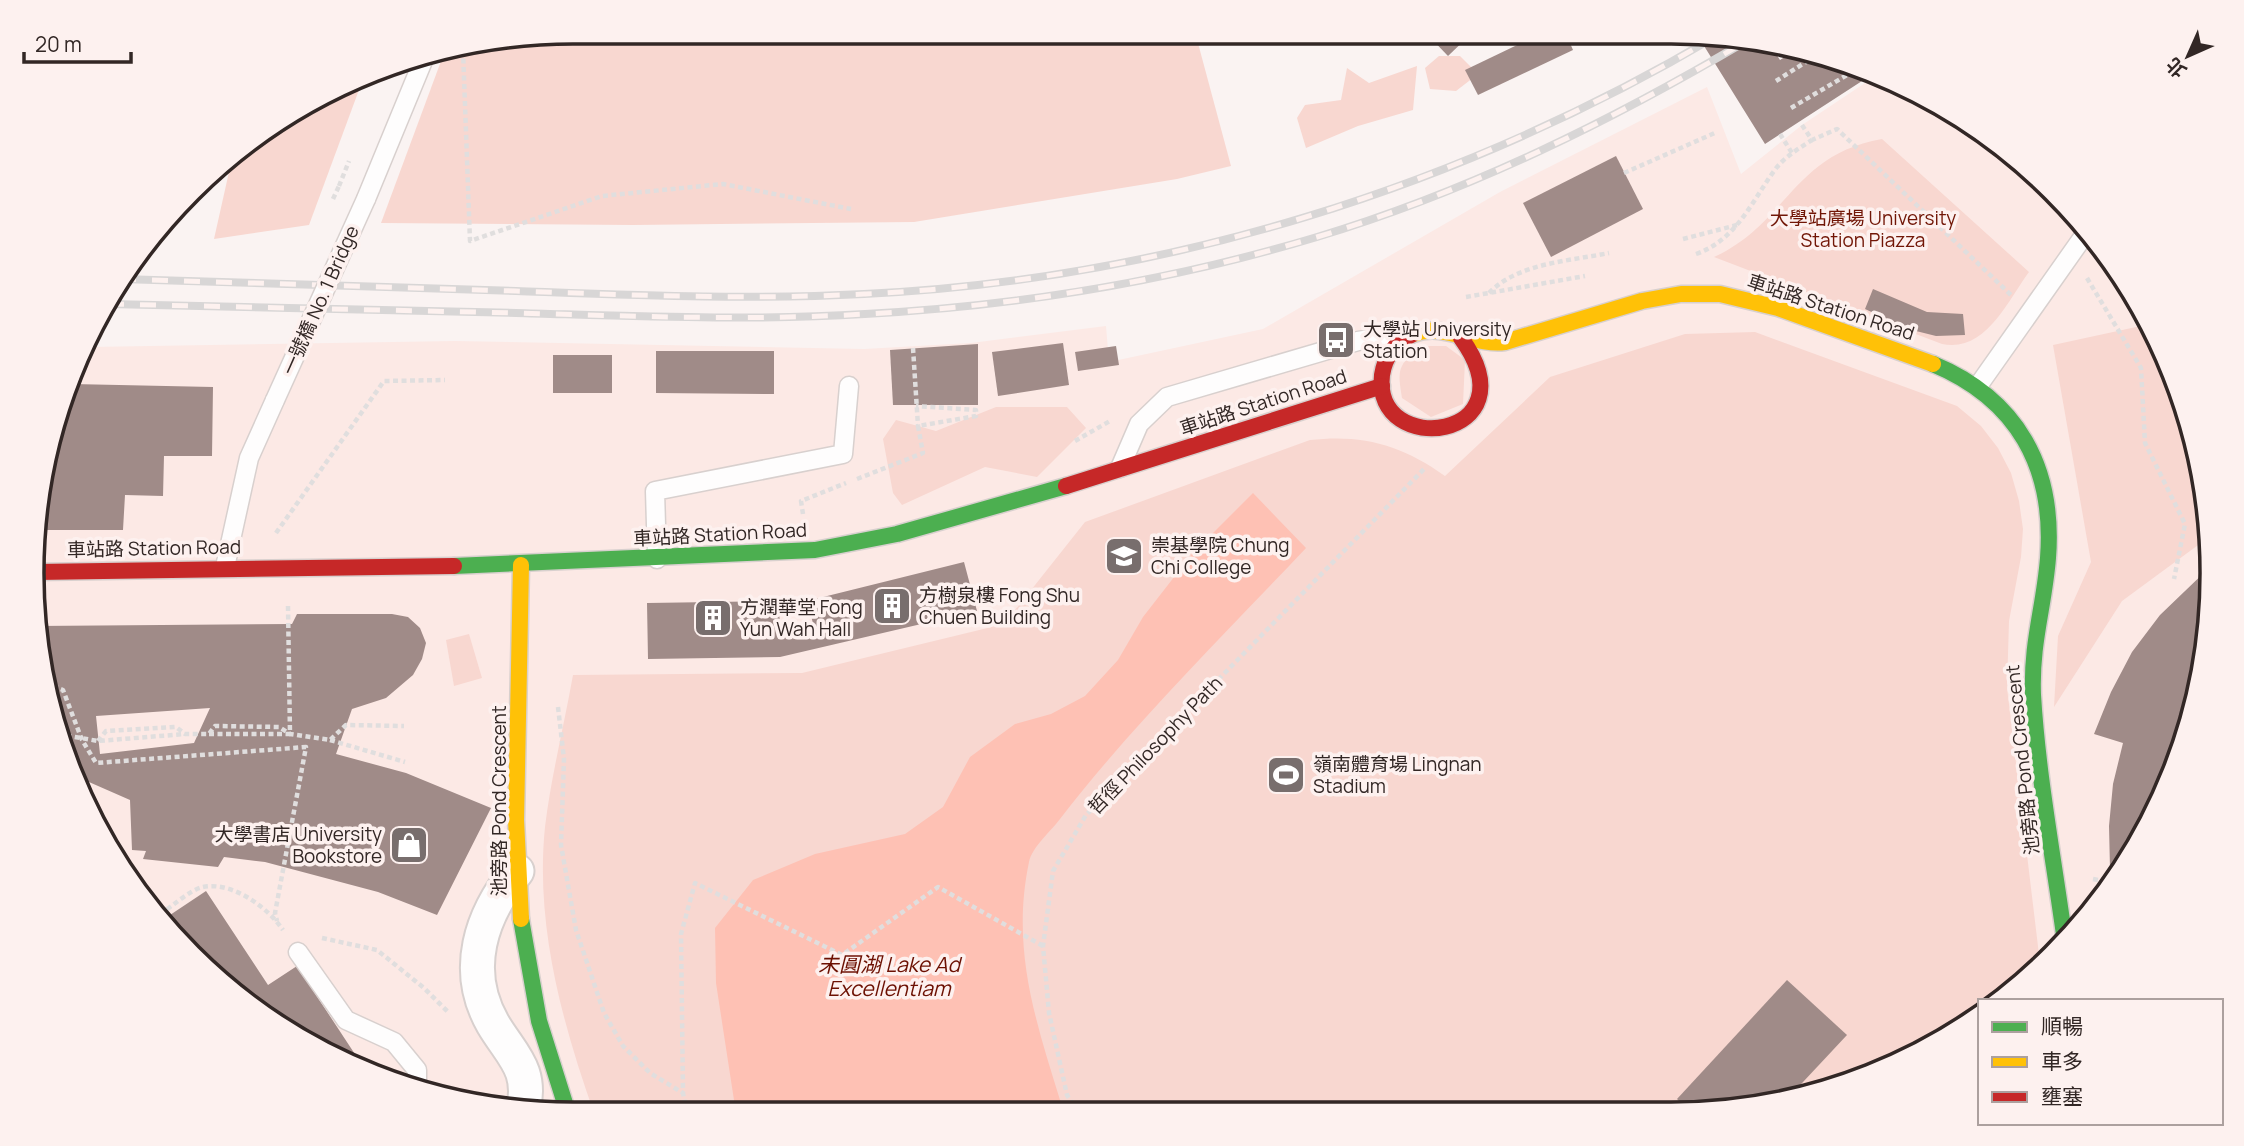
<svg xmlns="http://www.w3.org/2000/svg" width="2244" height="1146" font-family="Manrope,'Noto Sans TC',sans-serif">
  <rect width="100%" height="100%" fill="#faf3f2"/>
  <polygon fill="#fce9e5" points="1877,75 1911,88 2001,144 2078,216 2140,303 2184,399 2208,503 2211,609 2194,714 2156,813 2078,930 1998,1001 1980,1001 1980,1016 1972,1023 1878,1073 1742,1110 538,1113 432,1096 333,1058 190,956 87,812 50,714 33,609 50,433 89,347 455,341 864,349 971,343 1106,326 1109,362 1263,329 1500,192 1707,87 1741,174 1802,125"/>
  <g fill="#f8d7d0">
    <polygon points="573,32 1195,32 1231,166 1177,179 914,222 633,225 381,223 444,53"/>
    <polygon points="1439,56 1460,56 1478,74 1456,91 1430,89 1425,68"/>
    <polygon points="1417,66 1413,110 1358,126 1306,148 1297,118 1305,105 1341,100 1347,68 1369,83"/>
    <polygon points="363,79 309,225 214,239 233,154 243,144"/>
    <path d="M1882 139 2029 272C2007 302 1985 353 1942 344L1714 257C1788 223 1792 155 1882 139Z"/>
    <polygon points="2150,324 2184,399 2208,503 2209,537 2122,601 2054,707 2058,636 2091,562 2053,345"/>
    <path d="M1755 332 1957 406 1981 426 1998 448 2011 473 2019 501 2023 529 2021 557 2009 621 2007 688 2040 963 1998 1001H1980V1016L1972 1023 1878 1073 1742 1110 594 1113C562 1022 535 925 545 827 551 777 564 726 573 675L802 673 1004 624 1085 522 1310 440C1363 434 1402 445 1445 476L1550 377 1685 334Z"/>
    <path d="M1421 346H1446L1465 360 1463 404 1431 417 1402 398C1397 368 1398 366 1421 346Z"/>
    <polygon points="996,407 1067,407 1086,428 1037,477 985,467 902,505 893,493 883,439 896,420 936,431"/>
    <polygon points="469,634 482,678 454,686 446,640"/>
  </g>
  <path fill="#fec1b4" d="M1253 493 1306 548C1223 636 1134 723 1060 819 1051 831 1032 847 1029 862 1011 948 1035 1019 1060 1100L1068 1112 736 1113 716 983 715 928 753 880 815 854 905 834 943 807 970 757 1015 724 1051 714 1085 696 1118 660 1143 617 1192 554Z"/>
  <g fill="#a08b88" fill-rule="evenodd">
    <polygon points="1425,32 1473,32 1448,56"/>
    <polygon points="1544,32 1565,32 1573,50 1478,95 1465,70"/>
    <polygon points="1696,33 1769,43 1780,60 1799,48 1812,50 1853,66 1862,81 1765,144"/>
    <polygon points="1616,156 1643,209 1551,257 1523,203"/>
    <polygon points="1873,289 1927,312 1963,314 1965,335 1936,336 1908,329 1865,309"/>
    <polygon points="1063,343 1069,385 998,396 992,352"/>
    <polygon points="978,344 978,405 893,405 890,350"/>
    <polygon points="1116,346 1119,365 1078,371 1075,352"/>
    <polygon points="656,351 774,351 774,394 656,393"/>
    <rect x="553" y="355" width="59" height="38"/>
    <polygon points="72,384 213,387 212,456 164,456 163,496 125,495 123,530 40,530 50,433"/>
    <polygon points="964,562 977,611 780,657 648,659 647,603 779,601 780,633 814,627 807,601"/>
    <polygon points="2210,567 2211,609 2194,714 2156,813 2114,877 2110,869 2109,826 2113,784 2123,743 2094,734 2111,692 2132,652 2160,615"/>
    <path d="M297 614H392L408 617 420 628 426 643 422 659 413 675 386 698 352 709 336 754 406 773 491 808 437 915 378 892 265 862 224 857 218 867 143 859 146 851 132 850 130 800 73 775 50 714 36 626 292 624ZM210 708 194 743 100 754 96 716Z"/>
    <polygon points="206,891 268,985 297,966 366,1071 333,1058 190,956 164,919"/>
    <polygon points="1787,980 1847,1035 1789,1097 1742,1110 1688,1110 1677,1099"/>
  </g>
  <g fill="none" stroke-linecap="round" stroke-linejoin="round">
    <defs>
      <g id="lane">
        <polyline points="366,199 425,56"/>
        <polyline points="1978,386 2088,230"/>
        <polyline points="1120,468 1139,424 1167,397 1358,341 1401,334"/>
        <polyline points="657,559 655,491 843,454 849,386"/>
        <polyline points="225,567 249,458 275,400"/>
        <polyline points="298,952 346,1020 394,1042 417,1070 417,1090"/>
      </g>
      <path id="street" d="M517 871C481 915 462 970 493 1024 512 1056 533 1069 523 1111"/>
      <g id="fast">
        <path d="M1933 364C2017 399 2055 467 2048 558 2044 608 2031 642 2033 695 2038 778 2054 860 2065 942"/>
        <polyline points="454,566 815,550 897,534 1066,486"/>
        <polyline points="521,919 539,1021 568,1113"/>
      </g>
      <g id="slow">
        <path d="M1413 334C1445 322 1473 346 1505 342L1642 301 1681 294H1720L1778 308 1933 364"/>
        <polyline points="521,919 516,820 521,565"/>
      </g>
      <g id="jam">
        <path d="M1413 334C1396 342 1385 356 1382 375 1372 460 1535 440 1461 338"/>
        <polyline points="1066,486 1382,386"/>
        <polyline points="36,572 454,566"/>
      </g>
    </defs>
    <use href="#lane" stroke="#d8d0ce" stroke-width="21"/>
    <use href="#street" stroke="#d8d0ce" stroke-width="37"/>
    <use href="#fast" stroke="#d8d0ce" stroke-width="19"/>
    <use href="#slow" stroke="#d8d0ce" stroke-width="19"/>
    <use href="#jam" stroke="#d8d0ce" stroke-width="19"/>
    <g stroke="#e0dede" stroke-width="4.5" stroke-dasharray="5 3.5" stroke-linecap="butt">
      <polyline points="463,50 470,241 602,196 723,184 851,209"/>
      <polyline points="372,75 385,79"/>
      <polyline points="1776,81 1820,53"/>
      <polyline points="1791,108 1847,75 1837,60"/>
      <polyline points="1802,125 1812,140 1837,129 2011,295"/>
      <polyline points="1780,134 1792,153"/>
      <polyline points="1624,173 1717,132"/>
      <polyline points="339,186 349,161"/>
      <polyline points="1683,239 1737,225"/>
      <path d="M1696 254C1736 240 1751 203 1774 171 1784 157 1798 149 1812 140"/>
      <polyline points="2087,278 2141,368 2145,443 2185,524 2174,579"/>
      <path d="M1489 293C1518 263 1569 261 1609 253"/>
      <polyline points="1466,297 1585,276"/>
      <polyline points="913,348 918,426"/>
      <polyline points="1075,441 1110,421"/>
      <polyline points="857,479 923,453 918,426 976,416 976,410 916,406"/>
      <polyline points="803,514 801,501 846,483"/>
      <polyline points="276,533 384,381 445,380"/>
      <polyline points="45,683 63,690 82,740 96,763 306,747 275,913 277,921"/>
      <polyline points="558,707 564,759 561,845 576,930 604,1013 623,1046 650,1073 683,1093"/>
      <polyline points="58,734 98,741 185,734"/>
      <polyline points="209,734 290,734 288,606"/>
      <polyline points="330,740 405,762"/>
      <polyline points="98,741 106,731 176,727 185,734 209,734 215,726 279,727 290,734 330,740 346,725 404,726"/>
      <polyline points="2093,879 2103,881 2107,887"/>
      <path d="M160 914C172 907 189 890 203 887 233 881 268 908 283 930"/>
      <polyline points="322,938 377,950 424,988 449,1013"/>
      <polyline points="1078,1112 1067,1095 1049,1013 1043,946 1053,871 1086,815 1425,468"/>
      <polyline points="687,1113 683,1093 681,934 695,883 842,955 938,887 1043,946"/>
    </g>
    <use href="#lane" stroke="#fefdfd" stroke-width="18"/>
    <use href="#street" stroke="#fefdfd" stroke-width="33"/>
    <use href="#fast" stroke="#4caf50" stroke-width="16"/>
    <use href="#slow" stroke="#ffc107" stroke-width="16"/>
    <use href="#jam" stroke="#c62828" stroke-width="16"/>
    <defs>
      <g id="rail">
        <path d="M120 279C252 283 384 287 516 291 632 295 748 300 864 294 1164 280 1460 188 1718 35"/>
        <path d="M108 304C244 307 380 310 516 313 632 316 749 321 865 314 1017 306 1171 281 1317 237 1470 191 1611 121 1748 40"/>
      </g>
    </defs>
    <use href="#rail" stroke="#d8d6d6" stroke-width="8"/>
    <use href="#rail" stroke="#fdf1ef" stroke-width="5" stroke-dasharray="16" stroke-linecap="butt"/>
    <defs>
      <polyline id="lane-bridge" points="275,400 366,199"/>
    </defs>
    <use href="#lane-bridge" stroke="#d8d0ce" stroke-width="21" stroke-linecap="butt"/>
    <polyline stroke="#e0dede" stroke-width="4.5" stroke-dasharray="5 3.5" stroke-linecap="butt" points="333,199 339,186"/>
    <use href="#lane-bridge" stroke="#fefdfd" stroke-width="18"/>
  </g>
  <defs>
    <symbol id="bus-square" viewBox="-11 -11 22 22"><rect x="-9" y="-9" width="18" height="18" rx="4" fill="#786e6d" stroke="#fdf1ef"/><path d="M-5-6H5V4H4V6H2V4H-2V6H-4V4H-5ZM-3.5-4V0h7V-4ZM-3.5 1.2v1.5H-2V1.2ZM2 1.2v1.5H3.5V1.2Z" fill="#fff"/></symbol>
    <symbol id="university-square" viewBox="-11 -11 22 22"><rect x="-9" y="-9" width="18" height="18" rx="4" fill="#786e6d" stroke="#fdf1ef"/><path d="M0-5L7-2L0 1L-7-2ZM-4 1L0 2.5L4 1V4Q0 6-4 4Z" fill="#fff"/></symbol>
    <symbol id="building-square" viewBox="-11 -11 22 22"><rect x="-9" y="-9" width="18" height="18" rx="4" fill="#786e6d" stroke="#fdf1ef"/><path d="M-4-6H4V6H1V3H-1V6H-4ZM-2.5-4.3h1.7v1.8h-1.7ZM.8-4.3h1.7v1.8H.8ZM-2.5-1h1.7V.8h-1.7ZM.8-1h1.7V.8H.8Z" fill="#fff"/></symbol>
    <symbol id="stadium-square" viewBox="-11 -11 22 22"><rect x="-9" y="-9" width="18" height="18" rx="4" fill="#786e6d" stroke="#fdf1ef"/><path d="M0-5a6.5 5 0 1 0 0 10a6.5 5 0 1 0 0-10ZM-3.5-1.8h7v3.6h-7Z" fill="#fff"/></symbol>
    <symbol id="shop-square" viewBox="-11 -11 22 22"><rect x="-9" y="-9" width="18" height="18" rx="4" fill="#786e6d" stroke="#fdf1ef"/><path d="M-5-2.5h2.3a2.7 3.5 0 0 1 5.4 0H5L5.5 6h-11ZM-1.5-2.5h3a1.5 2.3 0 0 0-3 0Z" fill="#fff"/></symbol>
  </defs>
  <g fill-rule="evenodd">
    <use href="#bus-square" x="1314" y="318" width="44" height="44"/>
    <use href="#university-square" x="1102" y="534" width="44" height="44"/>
    <use href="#building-square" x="870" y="584" width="44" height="44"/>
    <use href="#building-square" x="691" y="596" width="44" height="44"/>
    <use href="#stadium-square" x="1264" y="753" width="44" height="44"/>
    <use href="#shop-square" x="387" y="823" width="44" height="44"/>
  </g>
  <g text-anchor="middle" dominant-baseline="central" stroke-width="7" stroke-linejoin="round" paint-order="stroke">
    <g font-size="19" fill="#711606" stroke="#fdf1ef">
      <text x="1863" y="218">大學站廣場 University<tspan x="1863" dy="22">Station Piazza</tspan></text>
    </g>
    <g font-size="19" fill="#322725" stroke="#fdf1ef">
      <text transform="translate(320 300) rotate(-66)">一號橋 No. 1 Bridge</text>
      <text transform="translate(1831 307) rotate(18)">車站路 Station Road</text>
      <text transform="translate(1263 402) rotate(-18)">車站路 Station Road</text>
      <text transform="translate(720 534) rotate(-3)">車站路 Station Road</text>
      <text transform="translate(154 548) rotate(-1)">車站路 Station Road</text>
      <text transform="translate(1155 745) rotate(-46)">哲徑 Philosophy Path</text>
      <text transform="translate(2022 760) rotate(-96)">池旁路 Pond Crescent</text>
      <text transform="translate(499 801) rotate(-90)">池旁路 Pond Crescent</text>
    </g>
    <g font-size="19" fill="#322725" stroke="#fdf1ef" text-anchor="start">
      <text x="1363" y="329">大學站 University<tspan x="1363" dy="22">Station</tspan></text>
      <text x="1151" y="545">崇基學院 Chung<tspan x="1151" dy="22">Chi College</tspan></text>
      <text x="919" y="595">方樹泉樓 Fong Shu<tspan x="919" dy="22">Chuen Building</tspan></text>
      <text x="740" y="607">方潤華堂 Fong<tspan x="740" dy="22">Yun Wah Hall</tspan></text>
      <text x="1313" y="764">嶺南體育場 Lingnan<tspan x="1313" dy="22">Stadium</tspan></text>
      <text x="382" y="834" text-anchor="end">大學書店 University<tspan x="382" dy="22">Bookstore</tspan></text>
    </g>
    <g font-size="21" font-style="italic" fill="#6c1002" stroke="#fdf1ef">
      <text x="889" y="964">未圓湖 Lake Ad<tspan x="889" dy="24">Excellentiam</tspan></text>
    </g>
  </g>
  <path d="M0 0H2244V1146H0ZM573 44H1671A529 529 0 0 1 2200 573V573A529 529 0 0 1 1671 1102H573A529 529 0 0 1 44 573V573A529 529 0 0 1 573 44Z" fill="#fdf1ef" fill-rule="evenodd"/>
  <path fill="none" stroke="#322725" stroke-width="3.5" d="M573 44H1671A529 529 0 0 1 2200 573V573A529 529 0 0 1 1671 1102H573A529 529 0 0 1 44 573V573A529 529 0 0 1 573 44Z"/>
  <rect x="1978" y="999" width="245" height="126" fill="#fdf1ef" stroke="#aca09e" stroke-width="2"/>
  <rect x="1992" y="1022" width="35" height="10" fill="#4caf50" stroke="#aca09e" stroke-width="2"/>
  <text x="2041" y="1034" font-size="21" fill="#322725">順暢</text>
  <rect x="1992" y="1057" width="35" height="10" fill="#ffc107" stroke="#aca09e" stroke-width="2"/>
  <text x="2041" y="1069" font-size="21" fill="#322725">車多</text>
  <rect x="1992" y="1092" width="35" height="10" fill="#c62828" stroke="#aca09e" stroke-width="2"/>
  <text x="2041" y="1104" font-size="21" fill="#322725">壅塞</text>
  <g transform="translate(2188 56) rotate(225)" stroke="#fdf1ef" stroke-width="5" paint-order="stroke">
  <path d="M0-5L12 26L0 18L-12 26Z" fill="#322725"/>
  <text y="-10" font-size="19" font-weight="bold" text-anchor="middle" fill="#322725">北</text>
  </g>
  <path d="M24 52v10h107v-10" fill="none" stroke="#322725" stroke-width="3.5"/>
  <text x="35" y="52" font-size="21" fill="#322725" stroke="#fdf1ef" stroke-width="5" paint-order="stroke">20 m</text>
</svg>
